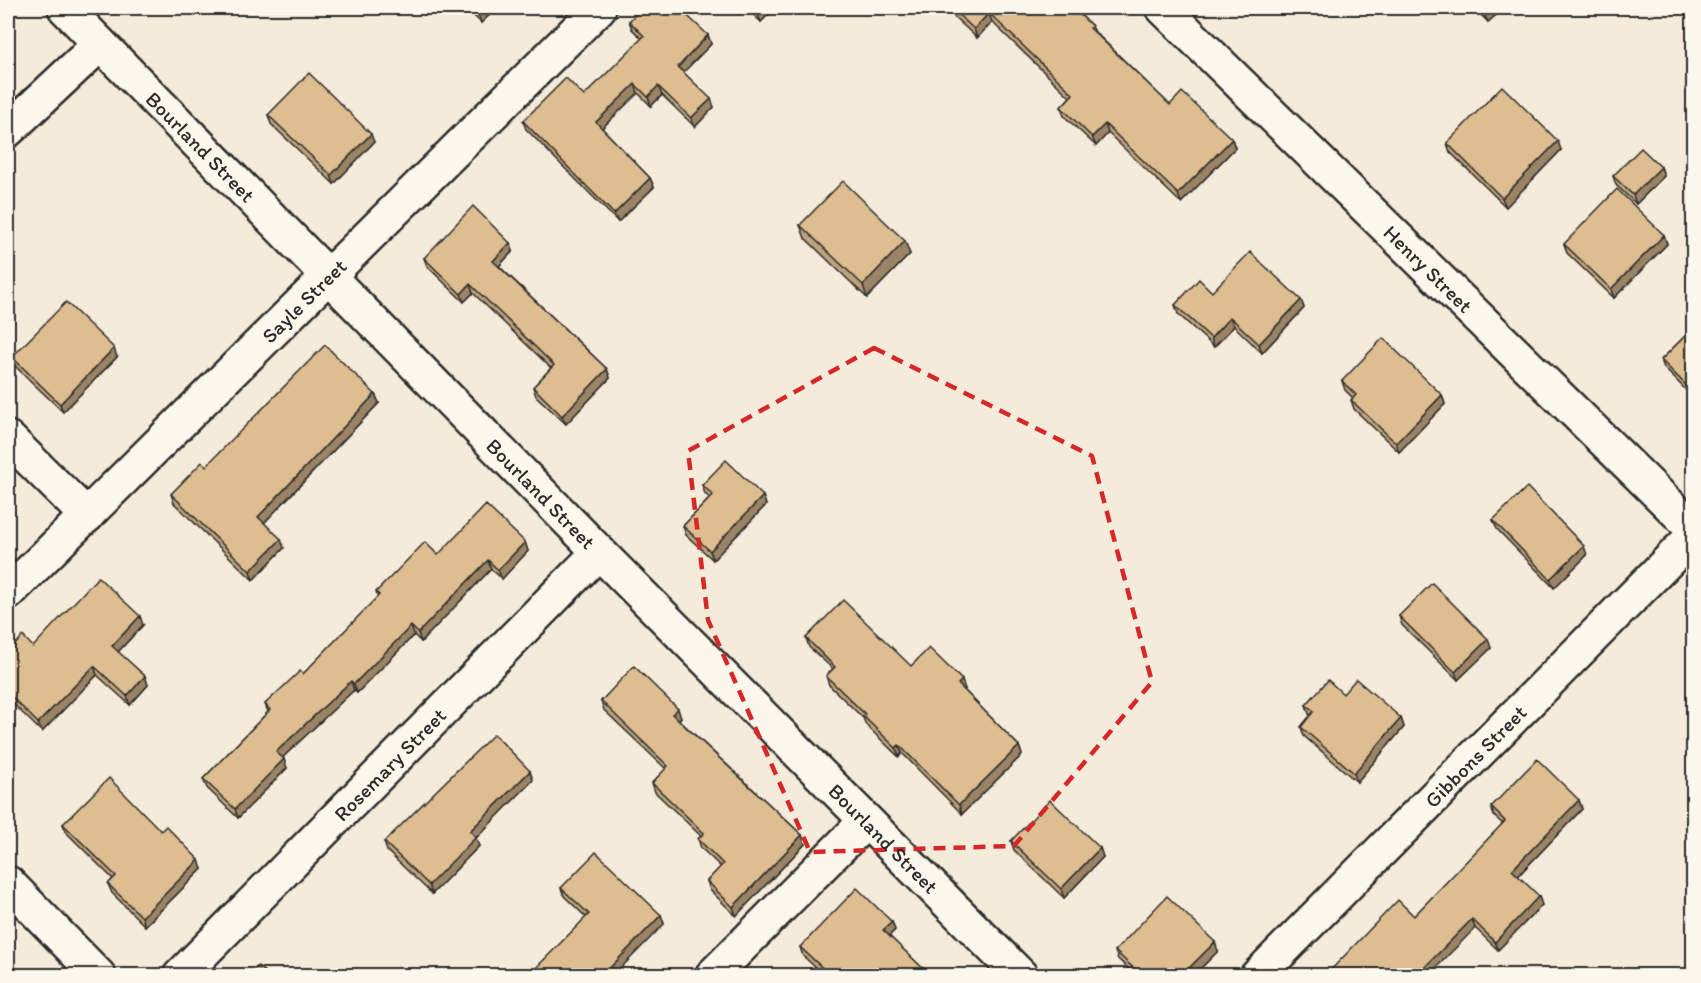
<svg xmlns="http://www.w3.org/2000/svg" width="1701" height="983" font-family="Itim,sans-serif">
  <rect width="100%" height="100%" fill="#f5ebda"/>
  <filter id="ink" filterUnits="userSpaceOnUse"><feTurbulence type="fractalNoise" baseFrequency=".0167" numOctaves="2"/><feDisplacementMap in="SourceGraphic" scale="12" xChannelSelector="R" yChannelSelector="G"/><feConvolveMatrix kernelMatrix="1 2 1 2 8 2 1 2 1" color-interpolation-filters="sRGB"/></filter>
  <g filter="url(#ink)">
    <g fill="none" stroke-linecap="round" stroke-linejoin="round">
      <defs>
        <g id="minor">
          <path id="s1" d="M65 8 599 552 1021 976"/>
          <path id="s2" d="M1163 8 1694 529"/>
          <polyline points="8,130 100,44"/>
          <polyline points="8,438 87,516"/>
          <path id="s3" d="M8 593 599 8"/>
          <polyline points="8,883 99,976"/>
          <path id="s4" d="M180 976 599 552"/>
          <polyline points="712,976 866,821"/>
          <path id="s5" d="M1257 976 1694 535"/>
        </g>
      </defs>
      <use href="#minor" stroke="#2b2b2b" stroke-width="38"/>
      <use href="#minor" stroke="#fbf7ec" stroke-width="33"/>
    </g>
    <g fill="#bfa37c" stroke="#2b2b2b" stroke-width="1.5">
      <polygon points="466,8 497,8 481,23"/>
      <polygon points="746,8 775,8 761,22"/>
      <polygon points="948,8 1073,8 1092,26 1095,32 1170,105 1232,139 1235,148 1181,203 1108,133 1096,146 1064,116 1061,107 1070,97 992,22 977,38 950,13"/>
      <polygon points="1474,8 1504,8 1488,22"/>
      <polygon points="629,21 708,35 711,44 683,72 714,107 695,127 662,95 651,106 638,93 602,128 650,178 654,187 618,222 526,129 523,121 584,96 642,39 632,29"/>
      <polygon points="268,115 374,142 334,184 271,124"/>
      <polygon points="1447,143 1561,150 1506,207 1450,152"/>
      <polygon points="1661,167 1664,176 1636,204 1616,185 1613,176"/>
      <polygon points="800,225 910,254 867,298 805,238"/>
      <polygon points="1664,235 1667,244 1614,298 1567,253 1564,244"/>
      <polygon points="510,243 513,251 499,266 607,369 610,378 566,424 536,396 533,387 551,368 473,293 464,302 427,266 424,258"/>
      <polygon points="1212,292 1301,300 1304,308 1262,353 1234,326 1214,347 1178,314 1175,305"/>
      <polygon points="1694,327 1694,398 1664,368 1661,360"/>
      <polygon points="12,357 117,357 63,412 15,366"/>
      <polygon points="1342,381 1442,395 1445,404 1399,452 1354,409 1351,400 1353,398 1345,390"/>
      <polygon points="375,394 379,403 264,523 284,548 253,580 174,503 171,494 206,466"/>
      <polygon points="702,485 763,496 766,505 713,560 686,535 683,526 710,498 705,494"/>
      <polygon points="1493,520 1587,555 1554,588 1497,529"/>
      <polygon points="525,542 528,551 502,579 491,569 421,642 414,635 357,693 354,690 282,758 287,768 238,818 207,788 203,779 268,712 265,704 303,674 378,597 376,592 438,555"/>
      <polygon points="1399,616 1491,648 1458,680 1402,625"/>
      <polygon points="143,625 118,652 145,676 148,685 130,705 97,675 42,732 8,699 8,652"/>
      <polygon points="806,638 911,666 965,689 964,690 1019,746 1022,755 962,814 902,753 899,757 866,725 863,718 829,685 826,676 833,669 809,647"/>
      <polygon points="1343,694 1401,718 1404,727 1357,782 1304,736 1301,727 1311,715 1309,714 1306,705"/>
      <polygon points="601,701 681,717 679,720 802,835 805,844 736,916 710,890 707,881 721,867 701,848 698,839 701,836 655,792 652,783 666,769 604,710"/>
      <polygon points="533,780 476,838 479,846 432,894 387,851 384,842"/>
      <polygon points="1579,800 1582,809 1518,876 1542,905 1498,950 1475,928 1414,916 1503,824 1494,816 1491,807"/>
      <polygon points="63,824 161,831 202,869 145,926 112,893 108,884 113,879 66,832"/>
      <polygon points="1011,841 1100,848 1103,857 1064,898 1014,850"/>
      <polygon points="561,888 661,915 664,924 586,917 564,896"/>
      <polygon points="892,922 895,930 889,936 930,975 824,975 803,956 800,947"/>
      <polygon points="1115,951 1218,951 1194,975 1135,975 1118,959"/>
    </g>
    <g fill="#9b8465" stroke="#2b2b2b" stroke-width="1.5">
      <polygon points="484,8 497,8 481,23 478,14"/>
      <polygon points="763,8 775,8 761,22 757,13"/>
      <polygon points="1491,8 1504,8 1488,22 1484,14"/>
      <polygon points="989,13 992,22 977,38 974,29"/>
      <polygon points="708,35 711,44 681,75 678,67"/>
      <polygon points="635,84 638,93 599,131 596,122"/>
      <polygon points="658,86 662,95 651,106 648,97"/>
      <polygon points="711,99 714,107 695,127 691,118"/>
      <polygon points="1105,124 1108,133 1096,146 1092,137"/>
      <polygon points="371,134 374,142 334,184 331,175"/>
      <polygon points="1232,139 1235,148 1181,203 1178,194"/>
      <polygon points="1558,141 1561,150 1506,207 1502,198"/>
      <polygon points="1661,167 1664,176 1636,204 1633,195"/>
      <polygon points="650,178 654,187 618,222 614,214"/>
      <polygon points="1664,235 1667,244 1614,298 1611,289"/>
      <polygon points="905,241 910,254 867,298 863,285"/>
      <polygon points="510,243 513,251 496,269 493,261"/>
      <polygon points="470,284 473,293 464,302 461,294"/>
      <polygon points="1301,300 1304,308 1262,353 1259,344"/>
      <polygon points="1230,317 1234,326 1214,347 1211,338"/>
      <polygon points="114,348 117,357 63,412 60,404"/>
      <polygon points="607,369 610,378 566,424 562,416"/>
      <polygon points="375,394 379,403 261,526 258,517"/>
      <polygon points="1442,395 1445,404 1399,452 1396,443"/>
      <polygon points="763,496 766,505 713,560 710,551"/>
      <polygon points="281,539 284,548 253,580 250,571"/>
      <polygon points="525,542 528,551 502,579 498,570"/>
      <polygon points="1584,546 1587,555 1554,588 1550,579"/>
      <polygon points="488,560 491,569 421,642 418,633"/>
      <polygon points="140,616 143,625 115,655 112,646"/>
      <polygon points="411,626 414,635 357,693 354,684"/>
      <polygon points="1488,639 1491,648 1458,680 1455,672"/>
      <polygon points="94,666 97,675 42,732 38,723"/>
      <polygon points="145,676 148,685 130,705 127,696"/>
      <polygon points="962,680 965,689 961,693 958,684"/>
      <polygon points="351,681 354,690 279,761 276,752"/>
      <polygon points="678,709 681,717 676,723 672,714"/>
      <polygon points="1401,718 1404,727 1357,782 1354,773"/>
      <polygon points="899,745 902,753 899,757 896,748"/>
      <polygon points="1019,746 1022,755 962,814 959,805"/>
      <polygon points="284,759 287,768 238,818 235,809"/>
      <polygon points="530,771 533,780 476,838 479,846 432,894 429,885 470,831"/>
      <polygon points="1579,800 1582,809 1515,879 1512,870"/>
      <polygon points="802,835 805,844 736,916 733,907"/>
      <polygon points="1100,848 1103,857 1064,898 1061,889"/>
      <polygon points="199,860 202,869 145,926 142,917"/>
      <polygon points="1539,896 1542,905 1498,950 1495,942"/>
      <polygon points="661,915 664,924 614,975 603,975"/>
      <polygon points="1472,919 1475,928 1429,975 1417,975"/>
      <polygon points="892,922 895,930 886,939 883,930"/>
      <polygon points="1215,942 1218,951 1194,975 1182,975"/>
    </g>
    <g fill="#debd90" stroke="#2b2b2b" stroke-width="1.5">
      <polygon points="472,8 484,8 478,14"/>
      <polygon points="642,8 679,8 708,35 678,67 711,99 691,118 658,86 648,97 635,84 596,122 650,178 614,214 523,121 566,78 584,96 644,36 629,21"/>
      <polygon points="752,8 763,8 757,13"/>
      <polygon points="951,8 1073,8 1092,26 1090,28 1170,105 1182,92 1232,139 1178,194 1105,124 1092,137 1061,107 1073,94 989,13 974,29"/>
      <polygon points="1479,8 1491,8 1484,14"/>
      <polygon points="309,73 371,134 331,175 268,115"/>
      <polygon points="1502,86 1558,141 1502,198 1447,143"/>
      <polygon points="1641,148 1661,167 1633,195 1613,176"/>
      <polygon points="843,181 905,241 863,285 800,225"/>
      <polygon points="1617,189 1664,235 1611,289 1564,244"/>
      <polygon points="473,206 510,243 493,261 607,369 562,416 533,387 554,365 470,284 461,294 424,258"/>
      <polygon points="1250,252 1301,300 1259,344 1230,317 1211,338 1175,305 1199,279 1212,292"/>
      <polygon points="66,302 114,348 60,404 12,357"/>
      <polygon points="1694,327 1694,393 1661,360"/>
      <polygon points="1383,338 1442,395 1396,443 1351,400 1356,395 1342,381"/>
      <polygon points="325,345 375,394 258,517 281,539 250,571 171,494 202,462 206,466"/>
      <polygon points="726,460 763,496 710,551 683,526 713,495 702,485"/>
      <polygon points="1527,487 1584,546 1550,579 1493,520"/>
      <polygon points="486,505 525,542 498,570 488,560 418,633 411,626 354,684 351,681 276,752 284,759 235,809 203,779 270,710 265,704 300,671 303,674 379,595 376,592 425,542 438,555"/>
      <polygon points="98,577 140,616 112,646 145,676 127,696 94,666 38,723 8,693 8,652 23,636 33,647"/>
      <polygon points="1432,583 1488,639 1455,672 1399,616"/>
      <polygon points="843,600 911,666 929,648 962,680 958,684 1019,746 959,805 899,745 896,748 863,716 865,714 826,676 835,667 806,638"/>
      <polygon points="634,666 678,709 672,714 802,835 733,907 707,881 723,864 698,839 704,833 652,783 668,766 601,701"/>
      <polygon points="1356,679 1401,718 1354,773 1301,727 1314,711 1306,705 1328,680 1343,694"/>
      <polygon points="494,734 530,771 470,831 476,837 429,885 384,842"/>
      <polygon points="1537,759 1579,800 1512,870 1539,896 1495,942 1472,919 1417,975 1326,975 1398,900 1414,916 1505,821 1491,807"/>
      <polygon points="109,778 161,831 166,826 199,860 142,917 108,884 116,876 63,824"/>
      <polygon points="1050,800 1100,848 1061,889 1011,841"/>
      <polygon points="596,852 661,915 603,975 529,975 589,914 561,888"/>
      <polygon points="857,888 892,922 883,930 930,975 830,975 800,947"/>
      <polygon points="1167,896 1215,942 1182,975 1141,975 1115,951"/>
      <polygon points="258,966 268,975 248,975"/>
    </g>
  </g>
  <path fill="none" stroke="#d62828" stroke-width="4.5" stroke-dasharray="12 8" stroke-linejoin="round" d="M874 348 1092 456 1152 682 1014 846 810 852 708 620 688 451Z"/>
  <g text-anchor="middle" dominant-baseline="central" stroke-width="4.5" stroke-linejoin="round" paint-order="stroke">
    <g font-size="21" fill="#2b2b2b" stroke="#fbf7ec">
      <text stroke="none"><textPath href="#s1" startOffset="194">Bourland Street</textPath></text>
      <text stroke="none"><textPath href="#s2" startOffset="372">Henry Street</textPath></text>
      <text stroke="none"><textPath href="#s3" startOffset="416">Sayle Street</textPath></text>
      <text stroke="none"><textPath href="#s1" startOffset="680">Bourland Street</textPath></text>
      <text stroke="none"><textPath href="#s5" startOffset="310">Gibbons Street</textPath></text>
      <text stroke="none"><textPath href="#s4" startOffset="298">Rosemary Street</textPath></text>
      <text stroke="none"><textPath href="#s1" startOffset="1166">Bourland Street</textPath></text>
    </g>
  </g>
  <rect width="1701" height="983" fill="none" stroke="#fbf7ec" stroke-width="30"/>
  <rect x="15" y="15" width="1671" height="953" fill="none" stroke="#2b2b2b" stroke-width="2" filter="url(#ink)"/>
</svg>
